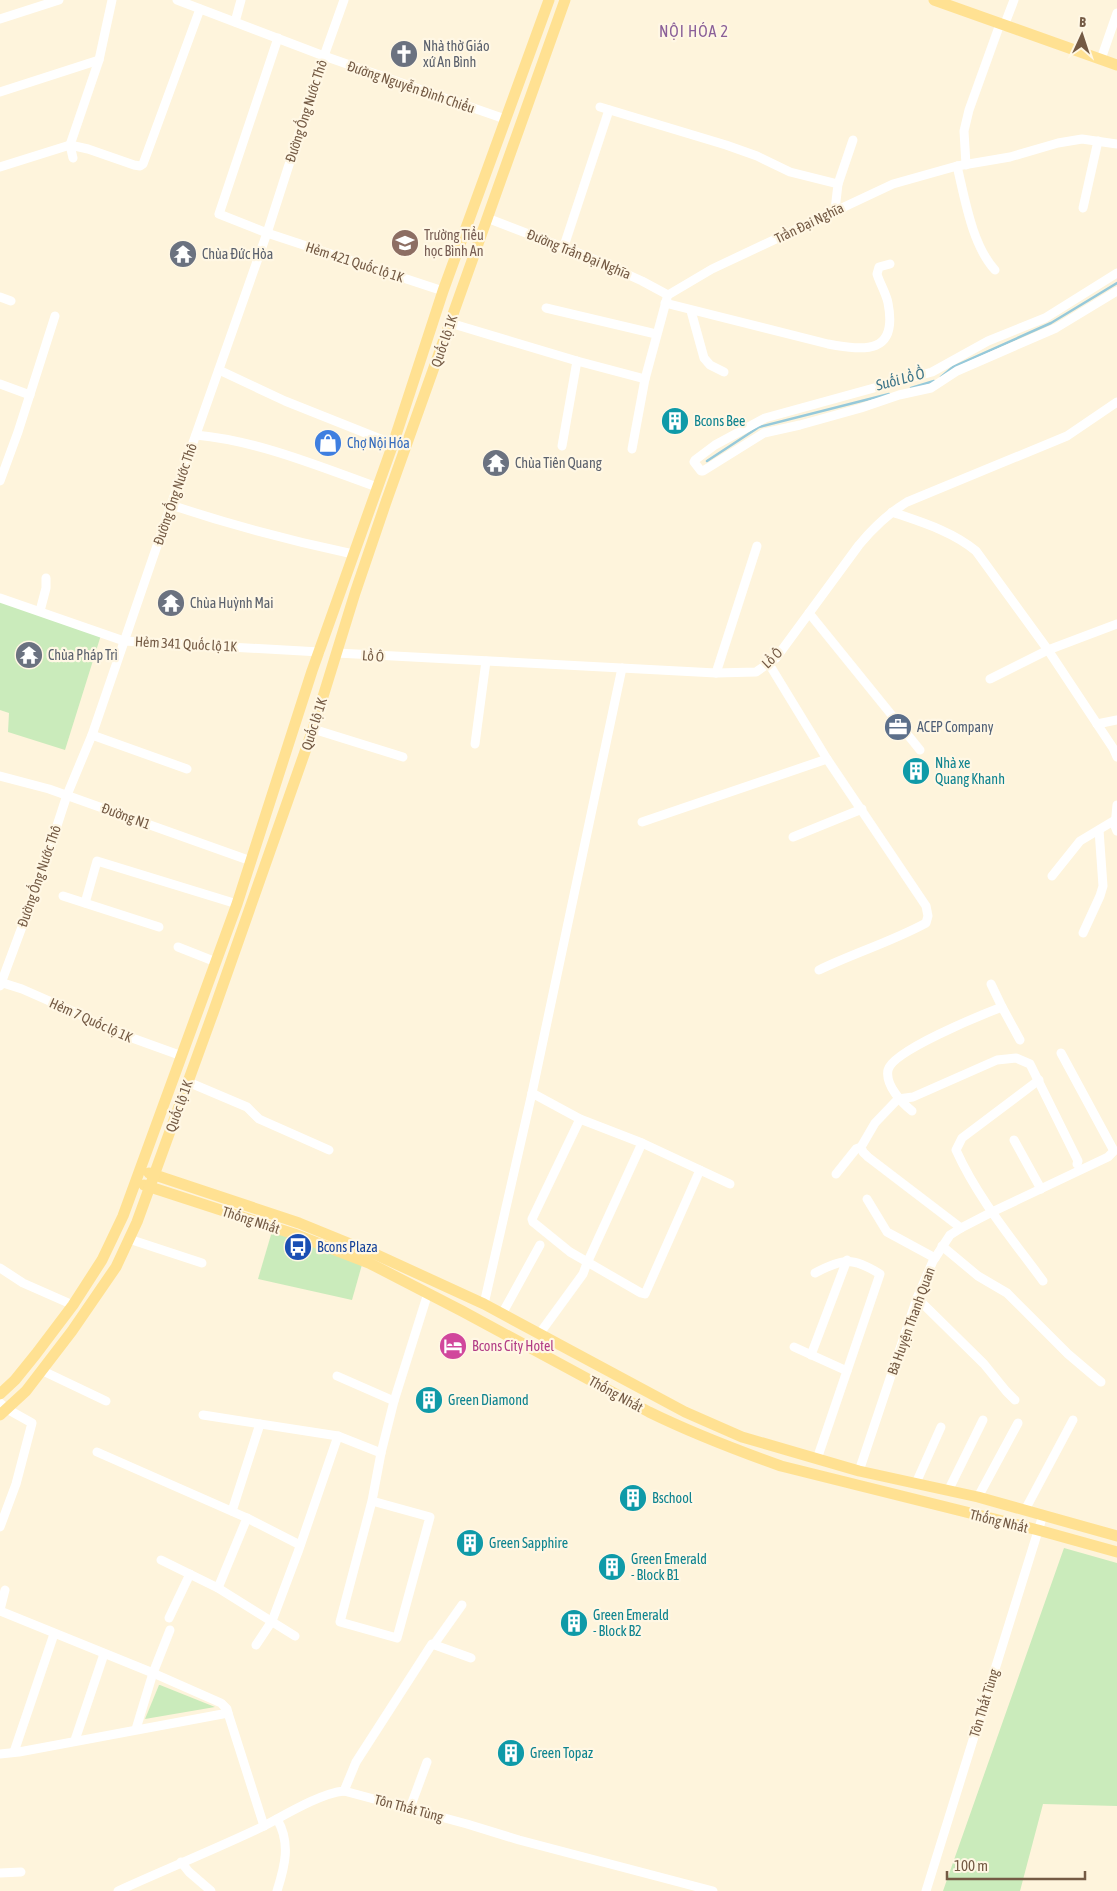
<svg xmlns="http://www.w3.org/2000/svg" width="1117" height="1891" font-family="'Asap Condensed',sans-serif">
  <rect width="100%" height="100%" fill="#fef4dc"/>
  <g fill="#caebbb">
    <polygon points="0,600 101,635 65,750 8,732 9,713 0,710"/>
    <polygon points="273,1228 363,1261 352,1300 258,1279"/>
    <polygon points="1064,1548 1117,1563 1117,1806 1043,1804 1020,1891 943,1891"/>
    <polygon points="159,1685 160,1685 215,1707 145,1719"/>
  </g>
  <g fill="none" stroke-linecap="round" stroke-linejoin="round">
    <g stroke="#96c9da" stroke-width="2.5">
      <polyline points="941,377 953,367 1051,323 1117,283"/>
      <polyline points="911,388 934,381"/>
      <polyline points="707,461 759,427 889,394"/>
    </g>
    <g stroke="#fff" stroke-width="9">
      <polyline points="177,0 324,56 505,119"/>
      <polyline points="0,19 59,0"/>
      <polyline points="235,22 241,0"/>
      <polyline points="1004,26 1014,0"/>
      <polyline points="278,38 219,214 267,233 443,291"/>
      <polyline points="1101,59 1117,13"/>
      <polyline points="0,92 99,60"/>
      <polyline points="600,107 726,145 757,156 790,172 838,184 835,210"/>
      <polyline points="73,158 70,145 99,60 112,0"/>
      <polyline points="966,165 964,131 969,110 1000,24"/>
      <path d="M957 166C965 199 972 245 995 270"/>
      <polyline points="0,167 70,145 88,149 134,165 140,166 143,164 200,9"/>
      <polyline points="838,184 853,140"/>
      <polyline points="1083,208 1098,141"/>
      <polyline points="487,218 591,258 642,281 668,295"/>
      <polyline points="564,246 609,110"/>
      <polyline points="1117,273 1045,318 988,341 932,372 765,418 715,445 695,460 694,462 701,471 703,471 764,433 800,425 861,408 899,395 931,388 957,371 1056,328 1117,291"/>
      <polyline points="668,295 712,269 893,184 957,166 1010,157 1058,143 1082,139 1117,144"/>
      <polyline points="0,297 11,301"/>
      <path d="M665 303 828 344C866 351 898 354 888 303 886 293 880 284 877 274L879 267 890 264"/>
      <polyline points="546,308 656,334"/>
      <polyline points="691,311 704,358 710,365 724,372"/>
      <polyline points="450,323 577,361 645,379"/>
      <polyline points="219,370 285,401 393,444"/>
      <polyline points="0,384 30,395"/>
      <path d="M196 435C259 441 318 466 377 487"/>
      <polyline points="562,446 577,361"/>
      <polyline points="632,449 645,379 667,298"/>
      <polyline points="0,481 18,432 55,316"/>
      <path d="M171 505C231 525 291 541 353 554"/>
      <path d="M892 512C921 522 952 531 976 551L1048 650 1113 748 1117 757"/>
      <polyline points="0,598 124,641 320,652"/>
      <polyline points="40,611 46,588 46,578"/>
      <polyline points="809,613 920,750"/>
      <path d="M337 653 716 673 756 672 776 658 859 545C873 528 889 513 907 502L1067 436 1117 402"/>
      <path d="M769 664 827 759 926 906 928 916 926 923C891 942 854 953 819 970"/>
      <polyline points="716,673 757,546"/>
      <polyline points="990,679 1048,650 1117,624"/>
      <polyline points="1097,724 1117,720"/>
      <polyline points="313,729 403,757"/>
      <polyline points="92,735 187,769"/>
      <polyline points="475,744 486,661"/>
      <polyline points="0,776 49,789 251,861"/>
      <polyline points="1117,805 1115,826 1117,831"/>
      <polyline points="642,822 827,759"/>
      <polyline points="793,837 862,809"/>
      <polyline points="1052,876 1080,841 1115,820"/>
      <polyline points="63,896 159,927"/>
      <polyline points="85,903 97,861 237,904"/>
      <polyline points="1083,933 1100,896 1103,886 1099,830"/>
      <polyline points="178,947 216,962"/>
      <polyline points="0,982 22,989 79,1014 110,1030 182,1056"/>
      <polyline points="991,984 1002,1007"/>
      <polyline points="0,986 38,884 67,795 92,735 171,505 267,233 324,56 344,0"/>
      <path d="M1039 1080 962 1138 956 1150C977 1197 1012 1239 1043 1281"/>
      <polyline points="188,1082 247,1107 259,1119 329,1150"/>
      <polyline points="532,1093 580,1119 642,1143 730,1184"/>
      <polyline points="898,1099 913,1097 997,1060 1016,1058 1030,1064 1078,1161 1077,1164"/>
      <path d="M912 1111C902 1103 885 1085 888 1070 892 1051 981 1015 1002 1007L1020 1040"/>
      <polyline points="580,1119 532,1219 533,1222 570,1252 641,1293 645,1294 700,1170"/>
      <polyline points="1014,1140 1041,1189"/>
      <polyline points="861,1147 863,1152 868,1157 961,1228"/>
      <polyline points="836,1174 856,1149 861,1147 875,1123 898,1099"/>
      <polyline points="867,1199 887,1232 935,1258"/>
      <polyline points="129,1239 202,1263"/>
      <polyline points="942,1246 978,1276 1007,1293 1068,1354 1101,1382"/>
      <polyline points="0,1268 23,1283 73,1305"/>
      <path d="M815 1273C843 1258 853 1257 880 1274L817 1459"/>
      <polyline points="917,1298 984,1364 1006,1391 1015,1400"/>
      <polyline points="484,1304 532,1093 622,668"/>
      <polyline points="502,1314 540,1245"/>
      <polyline points="540,1333 583,1274 587,1263 642,1143"/>
      <polyline points="794,1347 847,1371"/>
      <polyline points="811,1355 847,1260"/>
      <polyline points="43,1371 106,1401"/>
      <polyline points="337,1376 394,1401"/>
      <polyline points="0,1403 7,1409 32,1423 16,1484 0,1527"/>
      <polyline points="203,1415 338,1436"/>
      <polyline points="97,1452 247,1518 300,1545"/>
      <polyline points="859,1471 917,1298 933,1261 950,1235 961,1228 992,1212 1108,1157 1114,1151 1061,1053"/>
      <polyline points="916,1483 941,1427"/>
      <polyline points="948,1491 983,1420"/>
      <polyline points="978,1497 1018,1423"/>
      <polyline points="372,1501 430,1517 397,1638 340,1622 372,1501 381,1453 394,1401 428,1293"/>
      <polyline points="1025,1510 1073,1420"/>
      <polyline points="232,1511 260,1424"/>
      <polyline points="161,1560 218,1588 247,1518"/>
      <polyline points="218,1588 295,1636"/>
      <polyline points="0,1610 5,1590"/>
      <polyline points="0,1611 153,1673 221,1703 227,1709 228,1713 19,1752 0,1754"/>
      <polyline points="169,1618 190,1574"/>
      <polyline points="435,1643 462,1605"/>
      <polyline points="256,1645 272,1621 298,1552 338,1436 381,1453"/>
      <polyline points="228,1713 264,1826"/>
      <polyline points="136,1729 153,1673 170,1630"/>
      <polyline points="75,1740 104,1654"/>
      <polyline points="14,1752 54,1634"/>
      <polyline points="344,1791 356,1762 432,1644 471,1658"/>
      <polyline points="410,1808 427,1762"/>
      <polyline points="181,1862 189,1872 211,1891"/>
      <polyline points="0,1873 21,1872"/>
      <path d="M118 1891C166 1869 216 1849 264 1826 285 1815 321 1793 344 1791L467 1824 519 1840 713 1891"/>
      <path d="M277 1891C285 1866 291 1843 277 1819"/>
      <polyline points="926,1891 1043,1515"/>
    </g>
    <g stroke="#ffe192" stroke-width="11">
      <polyline points="934,0 1117,65"/>
      <polyline points="149,1173 299,1223 375,1254 484,1304 685,1412 742,1437 859,1471 978,1497 1117,1536"/>
      <path d="M144 1185 294 1234 369 1263 462 1311 649 1412C692 1433 736 1450 781 1466L1038 1530 1117 1552"/>
      <polyline points="0,1394 15,1380 36,1354 73,1305 102,1260 123,1216 237,904 312,671 393,444 443,291 549,0"/>
      <polyline points="0,1415 26,1391 72,1331 116,1267 137,1222 213,1013 313,729 355,593 386,502 565,0"/>
    </g>
  </g>
  <defs>
    <symbol id="church-disc" viewBox="-11 -11 22 22"><circle r="9.5" fill="#6b7280" stroke="#fff7e4"/><path d="M-1.2-6h2.4v3.5h3.3v2.4h-3.3V6h-2.4V-.1h-3.3v-2.4h3.3Z" fill="#fff"/></symbol>
    <symbol id="school-disc" viewBox="-11 -11 22 22"><circle r="9.5" fill="#8d6e63" stroke="#fff7e4"/><path d="M0-5L7-2L0 1L-7-2ZM-4 1L0 2.5L4 1V4Q0 6-4 4Z" fill="#fff"/></symbol>
    <symbol id="temple-disc" viewBox="-11 -11 22 22"><circle r="9.5" fill="#6b7280" stroke="#fff7e4"/><path d="M0-6L5-2H3V0L6.5 2.5H4V6H1.5V3h-3V6H-4V2.5H-6.5L-3 0V-2H-5Z" fill="#fff"/></symbol>
    <symbol id="building-disc" viewBox="-11 -11 22 22"><circle r="9.5" fill="#0f9aa8" stroke="#fff7e4"/><path d="M-4-6H4V6H1V3H-1V6H-4ZM-2.5-4.3h1.7v1.8h-1.7ZM.8-4.3h1.7v1.8H.8ZM-2.5-1h1.7V.8h-1.7ZM.8-1h1.7V.8H.8Z" fill="#fff"/></symbol>
    <symbol id="shop-disc" viewBox="-11 -11 22 22"><circle r="9.5" fill="#3f7fe0" stroke="#fff7e4"/><path d="M-5-2.5h2.3a2.7 3.5 0 0 1 5.4 0H5L5.5 6h-11ZM-1.5-2.5h3a1.5 2.3 0 0 0-3 0Z" fill="#fff"/></symbol>
    <symbol id="office-disc" viewBox="-11 -11 22 22"><circle r="9.5" fill="#5c6f8a" stroke="#fff7e4"/><path d="M-6-3h4V-5.5h4V-3h4V5H-6ZM-1-4.5V-3h2v-1.5ZM-6 0V1H6V0Z" fill="#fff"/></symbol>
    <symbol id="bus-disc" viewBox="-11 -11 22 22"><circle r="9.5" fill="#1a4fb4" stroke="#fff7e4"/><path d="M-5-6H5V4H4V6H2V4H-2V6H-4V4H-5ZM-3.5-4V0h7V-4ZM-3.5 1.2v1.5H-2V1.2ZM2 1.2v1.5H3.5V1.2Z" fill="#fff"/></symbol>
    <symbol id="hotel-disc" viewBox="-11 -11 22 22"><circle r="9.5" fill="#d1479c" stroke="#fff7e4"/><path d="M-6-4.5h1.5V1H6V5H4.5V3h-9V5H-6ZM-4 0a1.8 1.8 0 1 1 3.6 0ZM.5 0V-2.5h3Q6-2.5 6 0Z" fill="#fff"/></symbol>
  </defs>
  <g fill-rule="evenodd">
    <use href="#church-disc" x="388" y="38" width="32" height="32"/>
    <use href="#school-disc" x="389" y="227" width="32" height="32"/>
    <use href="#temple-disc" x="167" y="238" width="32" height="32"/>
    <use href="#building-disc" x="659" y="405" width="32" height="32"/>
    <use href="#shop-disc" x="312" y="427" width="32" height="32"/>
    <use href="#temple-disc" x="480" y="447" width="32" height="32"/>
    <use href="#temple-disc" x="155" y="587" width="32" height="32"/>
    <use href="#temple-disc" x="13" y="639" width="32" height="32"/>
    <use href="#office-disc" x="882" y="711" width="32" height="32"/>
    <use href="#building-disc" x="900" y="755" width="32" height="32"/>
    <use href="#bus-disc" x="282" y="1231" width="32" height="32"/>
    <use href="#hotel-disc" x="437" y="1330" width="32" height="32"/>
    <use href="#building-disc" x="413" y="1384" width="32" height="32"/>
    <use href="#building-disc" x="617" y="1482" width="32" height="32"/>
    <use href="#building-disc" x="454" y="1527" width="32" height="32"/>
    <use href="#building-disc" x="596" y="1551" width="32" height="32"/>
    <use href="#building-disc" x="558" y="1607" width="32" height="32"/>
    <use href="#building-disc" x="495" y="1737" width="32" height="32"/>
  </g>
  <g text-anchor="middle" dominant-baseline="central" stroke-width="4.5" stroke-linejoin="round" paint-order="stroke">
    <g font-size="14" fill="#5b616d" stroke="#fff7e4" text-anchor="start">
      <text x="423" y="46">Nhà thờ Giáo<tspan x="423" dy="16">xứ An Bình</tspan></text>
      <text x="202" y="254">Chùa Đức Hòa</text>
      <text x="515" y="463">Chùa Tiên Quang</text>
      <text x="190" y="603">Chùa Huỳnh Mai</text>
      <text x="48" y="655">Chùa Pháp Trì</text>
    </g>
    <g font-size="14" fill="#745a44" stroke="#fff7e4">
      <text transform="translate(411 87) rotate(19)">Đường Nguyễn Đình Chiểu</text>
      <text transform="translate(306 111) rotate(-72)">Đường Ống Nước Thô</text>
      <text transform="translate(809 223) rotate(-26)">Trần Đại Nghĩa</text>
      <text transform="translate(579 254) rotate(22)">Đường Trần Đại Nghĩa</text>
      <text transform="translate(355 262) rotate(18)">Hẻm 421 Quốc lộ 1K</text>
      <text transform="translate(444 341) rotate(-71)">Quốc lộ 1K</text>
      <text transform="translate(175 494) rotate(-71)">Đường Ống Nước Thô</text>
      <text transform="translate(186 644) rotate(3)">Hẻm 341 Quốc lộ 1K</text>
      <text transform="translate(373 656) rotate(4)">Lồ Ô</text>
      <text transform="translate(772 658) rotate(-44)">Lồ Ô</text>
      <text transform="translate(314 724) rotate(-72)">Quốc lộ 1K</text>
      <text transform="translate(126 816) rotate(20)">Đường N1</text>
      <text transform="translate(39 876) rotate(-71)">Đường Ống Nước Thô</text>
      <text transform="translate(91 1020) rotate(24)">Hẻm 7 Quốc lộ 1K</text>
      <text transform="translate(179 1106) rotate(-70)">Quốc lộ 1K</text>
      <text transform="translate(251 1220) rotate(18)">Thống Nhất</text>
      <text transform="translate(911 1321) rotate(-70)">Bà Huyện Thanh Quan</text>
      <text transform="translate(616 1394) rotate(29)">Thống Nhất</text>
      <text transform="translate(999 1521) rotate(14)">Thống Nhất</text>
      <text transform="translate(984 1703) rotate(-73)">Tôn Thất Tùng</text>
      <text transform="translate(409 1808) rotate(15)">Tôn Thất Tùng</text>
    </g>
    <g font-size="14" fill="#785e54" stroke="#fff7e4" text-anchor="start">
      <text x="424" y="235">Trường Tiểu<tspan x="424" dy="16">học Bình An</tspan></text>
    </g>
    <g font-size="14" fill="#0d838f" stroke="#fff7e4" text-anchor="start">
      <text x="694" y="421">Bcons Bee</text>
      <text x="935" y="763">Nhà xe<tspan x="935" dy="16">Quang Khanh</tspan></text>
      <text x="448" y="1400">Green Diamond</text>
      <text x="652" y="1498">Bschool</text>
      <text x="489" y="1543">Green Sapphire</text>
      <text x="631" y="1559">Green Emerald<tspan x="631" dy="16">- Block B1</tspan></text>
      <text x="593" y="1615">Green Emerald<tspan x="593" dy="16">- Block B2</tspan></text>
      <text x="530" y="1753">Green Topaz</text>
    </g>
    <g font-size="14" fill="#366cbe" stroke="#fff7e4" text-anchor="start">
      <text x="347" y="443">Chợ Nội Hóa</text>
    </g>
    <g font-size="14" fill="#4e5e75" stroke="#fff7e4" text-anchor="start">
      <text x="917" y="727">ACEP Company</text>
    </g>
    <g font-size="14" fill="#164399" stroke="#fff7e4" text-anchor="start">
      <text x="317" y="1247">Bcons Plaza</text>
    </g>
    <g font-size="14" fill="#b23c85" stroke="#fff7e4" text-anchor="start">
      <text x="472" y="1346">Bcons City Hotel</text>
    </g>
    <g font-size="15" font-style="italic" fill="#3d7589" stroke="#fff7e4">
      <text transform="translate(900 379) rotate(-15)">Suối Lồ Ồ</text>
    </g>
    <g font-size="16" letter-spacing="1" fill="#8a5f98" stroke="#fff7e4">
      <text x="694" y="31">NỘI HÓA 2</text>
    </g>
  </g>
  <g transform="translate(1082 35) rotate(3)" stroke="#fff7e4" stroke-width="4" paint-order="stroke">
  <path d="M0-4L9 19L0 12L-9 19Z" fill="#745a44"/>
  <text y="-8" font-size="14" font-weight="bold" text-anchor="middle" fill="#745a44">B</text>
  </g>
  <path d="M947 1871v8h138v-8" fill="none" stroke="#745a44" stroke-width="2.5"/>
  <text x="954" y="1871" font-size="15" fill="#745a44" stroke="#fff7e4" stroke-width="4" paint-order="stroke">100 m</text>
</svg>
